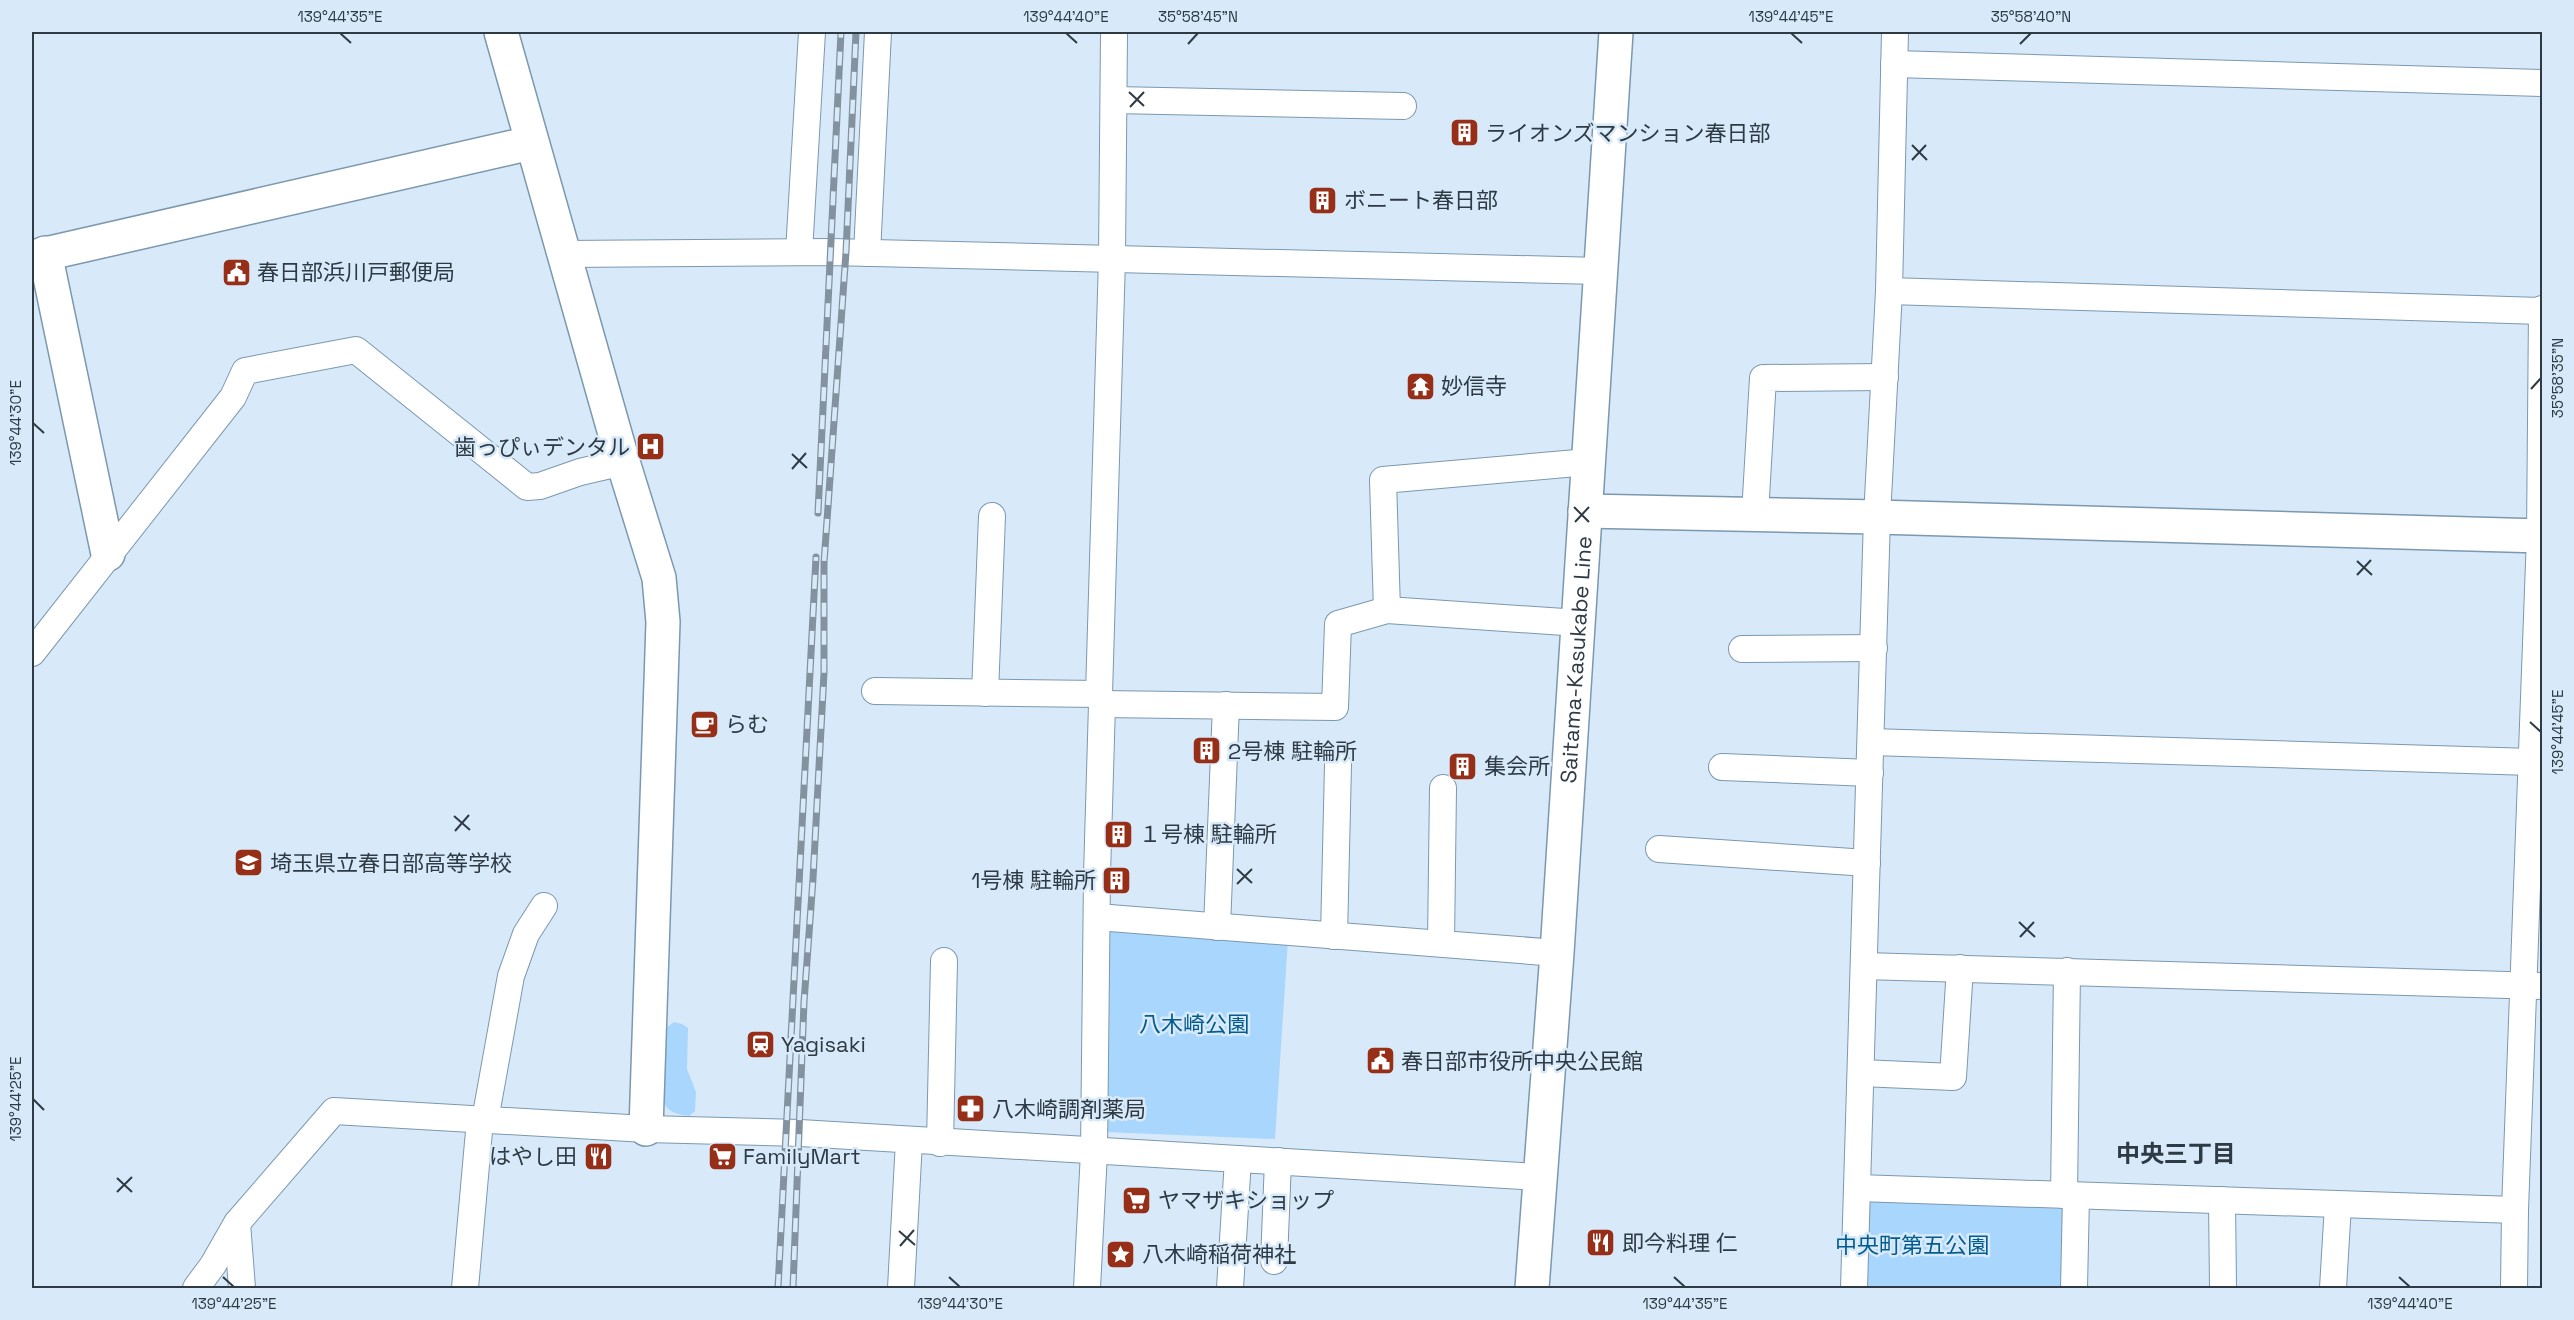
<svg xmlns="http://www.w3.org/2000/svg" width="2574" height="1320" font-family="'Space Grotesk','Noto Sans JP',sans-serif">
  <rect width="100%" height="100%" fill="#d8eaf9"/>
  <g fill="#a9d6fc">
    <polygon points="1115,927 1288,939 1275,1139 1105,1132 1106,935"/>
    <path d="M674 1022 682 1024 688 1028 687 1069 696 1092 695 1111 689 1116C675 1114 666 1112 662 1097L665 1029Z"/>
    <polygon points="1869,1200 2067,1207 2064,1288 1866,1288"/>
  </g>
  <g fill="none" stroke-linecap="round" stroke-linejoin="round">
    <defs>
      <g id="minor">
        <polyline points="1894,64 2542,83"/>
        <polyline points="1114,100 1403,106"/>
        <polyline points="799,252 812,32"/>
        <polyline points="867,253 878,32"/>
        <polyline points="563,254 831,252 1600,271"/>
        <polyline points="1889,291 2542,311"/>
        <polyline points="1755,514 1763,378 1885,377"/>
        <polyline points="1387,610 1383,480 1588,462"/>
        <polyline points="1742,649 1874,648"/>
        <polyline points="32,653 233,397 245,371 356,350 527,487 540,486 580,472 623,462"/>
        <polyline points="875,691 1099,694"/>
        <polyline points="985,693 992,516"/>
        <polyline points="1102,704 1335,707 1338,624 1387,610 1579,623"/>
        <polyline points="1871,742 2532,762"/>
        <polyline points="1722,767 1870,773"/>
        <polyline points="1659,849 1867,863"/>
        <polyline points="1097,917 1557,953"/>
        <polyline points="1217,927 1226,705"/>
        <polyline points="1334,936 1338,765"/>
        <polyline points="1441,943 1443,788"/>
        <polyline points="1864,966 2542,986"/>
        <polyline points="1861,1073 1953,1077 1960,968"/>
        <polyline points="485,1120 511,976 526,934 544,906"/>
        <polyline points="940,1143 944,961"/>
        <polyline points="1858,1188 2515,1210"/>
        <polyline points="2064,1195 2067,971"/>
        <polyline points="2222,1200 2223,1288"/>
        <polyline points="237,1223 242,1288"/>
        <polyline points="1274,1261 1278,1161"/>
        <polyline points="196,1288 213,1265 237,1223 334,1111 646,1129 800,1133 1540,1177"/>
        <polyline points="465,1288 480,1120"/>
        <polyline points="901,1288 909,1141"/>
        <polyline points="1087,1288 1094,1152 1097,875 1102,704 1099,694 1112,259 1114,32"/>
        <polyline points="1230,1288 1238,1159"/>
        <polyline points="1854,1288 1877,517 1889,291 1895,32"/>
        <polyline points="2074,1288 2076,1196"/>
        <polyline points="2333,1288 2338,1205"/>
        <polyline points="2514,1288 2515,1210 2540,536 2542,309"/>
      </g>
      <g id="tertiary">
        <polyline points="501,32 623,462 659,578 663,622 646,1129"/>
        <polyline points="45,253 108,554"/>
        <polyline points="32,257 531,143"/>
        <polyline points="1585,511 1877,517 2542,536"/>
      </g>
      <g id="primary">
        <path id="s1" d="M1532 1288 1557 953 1616 32"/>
      </g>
    </defs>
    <use href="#minor" stroke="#7b98af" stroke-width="28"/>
    <use href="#tertiary" stroke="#7b98af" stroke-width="36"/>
    <use href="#primary" stroke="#7b98af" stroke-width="36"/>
    <use href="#minor" stroke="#fff" stroke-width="26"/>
    <use href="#tertiary" stroke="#fff" stroke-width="33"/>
    <use href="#primary" stroke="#fff" stroke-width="33"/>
    <defs>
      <g id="rail">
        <polyline points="818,513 841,32"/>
        <polyline points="778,1288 816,557"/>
        <polyline points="793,1288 804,1002 813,879 824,673 824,563 846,252 856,32"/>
      </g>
    </defs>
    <use href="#rail" stroke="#83929e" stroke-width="7"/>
    <use href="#rail" stroke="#d8eaf9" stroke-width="4.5" stroke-dasharray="14" stroke-linecap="butt"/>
  </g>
  <path fill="none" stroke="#2e3a44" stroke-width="2" d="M340 33 351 43M1066 33 1077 43M1791 33 1802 43M1188 44 1198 33M2020 44 2031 33M1129 92 1144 106M1130 107 1144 92M1912 145 1927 160M1912 160 1926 145M2531 389 2541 378M33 423 44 433M792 454 807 468M792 469 806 453M1574 507 1589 522M1575 522 1589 507M2357 561 2372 575M2357 575 2371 560M2530 722 2541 732M454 816 470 830M455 831 469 815M1237 869 1252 883M1237 884 1252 869M2019 922 2035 937M2020 937 2034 922M33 1099 44 1110M117 1178 132 1192M117 1192 132 1177M899 1231 915 1245M900 1246 914 1230M223 1277 234 1287M949 1277 960 1287M1674 1277 1685 1287M2399 1277 2410 1287"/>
  <defs>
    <symbol id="building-square" viewBox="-11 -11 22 22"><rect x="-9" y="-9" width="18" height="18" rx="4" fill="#972f18" stroke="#d8eaf9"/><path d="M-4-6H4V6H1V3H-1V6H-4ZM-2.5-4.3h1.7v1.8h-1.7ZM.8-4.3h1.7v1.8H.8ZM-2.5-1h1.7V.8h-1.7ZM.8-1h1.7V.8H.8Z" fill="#fff"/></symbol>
    <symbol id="civic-square" viewBox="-11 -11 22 22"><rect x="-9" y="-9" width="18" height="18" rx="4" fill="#972f18" stroke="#d8eaf9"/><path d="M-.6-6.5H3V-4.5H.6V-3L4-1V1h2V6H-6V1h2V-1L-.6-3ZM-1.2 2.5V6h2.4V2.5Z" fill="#fff"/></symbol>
    <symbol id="temple-square" viewBox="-11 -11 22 22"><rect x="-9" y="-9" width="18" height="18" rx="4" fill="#972f18" stroke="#d8eaf9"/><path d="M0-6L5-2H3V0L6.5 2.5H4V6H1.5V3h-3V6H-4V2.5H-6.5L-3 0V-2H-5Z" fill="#fff"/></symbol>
    <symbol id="hospital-square" viewBox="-11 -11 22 22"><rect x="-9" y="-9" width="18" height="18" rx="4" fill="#972f18" stroke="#d8eaf9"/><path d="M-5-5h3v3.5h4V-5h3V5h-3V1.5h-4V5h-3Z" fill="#fff"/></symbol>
    <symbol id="cafe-square" viewBox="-11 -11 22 22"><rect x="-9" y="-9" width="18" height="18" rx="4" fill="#972f18" stroke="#d8eaf9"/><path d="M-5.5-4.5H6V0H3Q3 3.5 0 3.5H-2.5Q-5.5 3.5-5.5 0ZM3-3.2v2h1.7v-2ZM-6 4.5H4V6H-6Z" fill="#fff"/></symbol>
    <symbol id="school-square" viewBox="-11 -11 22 22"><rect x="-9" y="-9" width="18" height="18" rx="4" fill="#972f18" stroke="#d8eaf9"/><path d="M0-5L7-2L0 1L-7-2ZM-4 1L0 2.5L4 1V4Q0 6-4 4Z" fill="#fff"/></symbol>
    <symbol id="station-square" viewBox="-11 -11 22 22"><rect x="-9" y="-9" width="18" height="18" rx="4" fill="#972f18" stroke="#d8eaf9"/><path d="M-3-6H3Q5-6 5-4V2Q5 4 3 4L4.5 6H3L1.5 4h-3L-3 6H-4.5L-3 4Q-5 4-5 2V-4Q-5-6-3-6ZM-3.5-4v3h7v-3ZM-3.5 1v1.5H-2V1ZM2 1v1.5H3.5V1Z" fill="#fff"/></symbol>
    <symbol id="pharmacy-square" viewBox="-11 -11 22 22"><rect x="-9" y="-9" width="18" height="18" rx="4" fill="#972f18" stroke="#d8eaf9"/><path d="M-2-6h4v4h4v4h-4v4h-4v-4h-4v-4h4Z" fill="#fff"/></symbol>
    <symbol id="restaurant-square" viewBox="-11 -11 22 22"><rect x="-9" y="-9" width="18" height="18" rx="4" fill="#972f18" stroke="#d8eaf9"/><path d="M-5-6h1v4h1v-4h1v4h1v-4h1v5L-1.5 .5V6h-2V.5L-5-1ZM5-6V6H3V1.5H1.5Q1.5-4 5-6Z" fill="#fff"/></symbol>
    <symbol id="supermarket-square" viewBox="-11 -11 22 22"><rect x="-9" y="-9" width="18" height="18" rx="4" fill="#972f18" stroke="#d8eaf9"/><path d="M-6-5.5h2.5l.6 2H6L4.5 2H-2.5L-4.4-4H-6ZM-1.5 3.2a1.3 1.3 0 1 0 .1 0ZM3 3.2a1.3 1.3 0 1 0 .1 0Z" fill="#fff"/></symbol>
    <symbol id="sight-square" viewBox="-11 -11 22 22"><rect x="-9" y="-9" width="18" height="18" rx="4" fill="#972f18" stroke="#d8eaf9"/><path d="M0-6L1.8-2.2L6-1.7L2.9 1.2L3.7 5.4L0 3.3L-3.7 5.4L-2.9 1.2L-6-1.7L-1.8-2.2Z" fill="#fff"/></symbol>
  </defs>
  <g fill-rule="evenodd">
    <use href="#building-square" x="1448" y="116" width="33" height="33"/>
    <use href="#building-square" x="1306" y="184" width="33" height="33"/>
    <use href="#civic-square" x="220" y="256" width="33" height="33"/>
    <use href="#temple-square" x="1404" y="370" width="33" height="33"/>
    <use href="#hospital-square" x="634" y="430" width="33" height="33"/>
    <use href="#cafe-square" x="688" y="708" width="33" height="33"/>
    <use href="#building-square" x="1190" y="734" width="33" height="33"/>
    <use href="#building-square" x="1446" y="750" width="33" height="33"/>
    <use href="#building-square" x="1102" y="818" width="33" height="33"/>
    <use href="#school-square" x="232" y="846" width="33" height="33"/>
    <use href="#building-square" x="1100" y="864" width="33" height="33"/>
    <use href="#station-square" x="744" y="1028" width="33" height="33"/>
    <use href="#civic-square" x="1364" y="1044" width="33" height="33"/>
    <use href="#pharmacy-square" x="954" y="1092" width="33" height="33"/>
    <use href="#restaurant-square" x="582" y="1140" width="33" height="33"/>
    <use href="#supermarket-square" x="706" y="1140" width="33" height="33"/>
    <use href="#supermarket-square" x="1120" y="1184" width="33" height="33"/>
    <use href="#restaurant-square" x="1584" y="1226" width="33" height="33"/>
    <use href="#sight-square" x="1104" y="1238" width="33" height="33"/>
  </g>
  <g text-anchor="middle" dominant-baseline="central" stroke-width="5" stroke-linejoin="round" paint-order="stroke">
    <g font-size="22" fill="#2e3a44" stroke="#d8eaf9" text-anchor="start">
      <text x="1485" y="133">ライオンズマンション春日部</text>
      <text x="1344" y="200">ボニート春日部</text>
      <text x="257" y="272">春日部浜川戸郵便局</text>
      <text x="1441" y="386">妙信寺</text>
      <text x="630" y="447" text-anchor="end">歯っぴぃデンタル</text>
      <text x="725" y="724">らむ</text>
      <text x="1228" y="751">2号棟 駐輪所</text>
      <text x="1484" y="766">集会所</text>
      <text x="1139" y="834">１号棟 駐輪所</text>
      <text x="270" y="863">埼玉県立春日部高等学校</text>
      <text x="1096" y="880" text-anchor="end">1号棟 駐輪所</text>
      <text x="781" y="1044">Yagisaki</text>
      <text x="1401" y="1061">春日部市役所中央公民館</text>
      <text x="992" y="1109">八木崎調剤薬局</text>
      <text x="577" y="1156" text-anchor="end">はやし田</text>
      <text x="743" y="1156">FamilyMart</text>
      <text x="1158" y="1200">ヤマザキショップ</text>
      <text x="1622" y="1243">即今料理 仁</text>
      <text x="1142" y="1254">八木崎稲荷神社</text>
    </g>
    <g font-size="22" fill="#2e3a44" stroke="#d8eaf9">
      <text stroke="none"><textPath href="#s1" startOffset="630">Saitama-Kasukabe Line</textPath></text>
    </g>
    <g font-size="22" fill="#025c8f" stroke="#d8eaf9">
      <text x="1194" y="1024">八木崎公園</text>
      <text x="1912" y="1245">中央町第五公園</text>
    </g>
    <g font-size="24" font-weight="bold" fill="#2e3a44" stroke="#d8eaf9">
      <text x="2176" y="1153">中央三丁目</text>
    </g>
  </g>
  <rect width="2574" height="1320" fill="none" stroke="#d8eaf9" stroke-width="66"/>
  <rect x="33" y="33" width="2508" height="1254" fill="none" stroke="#2e3a44" stroke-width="2"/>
  <g font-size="15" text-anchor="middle" fill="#2e3a44">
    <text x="340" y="22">139°44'35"E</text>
    <text x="1066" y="22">139°44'40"E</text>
    <text x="1198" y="22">35°58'45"N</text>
    <text x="1791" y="22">139°44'45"E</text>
    <text x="2031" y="22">35°58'40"N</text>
    <text transform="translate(2558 378) rotate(-90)" y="5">35°58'35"N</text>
    <text transform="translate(16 423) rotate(-90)" y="5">139°44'30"E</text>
    <text transform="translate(2558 732) rotate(-90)" y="5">139°44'45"E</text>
    <text transform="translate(16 1099) rotate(-90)" y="5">139°44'25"E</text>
    <text x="234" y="1309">139°44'25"E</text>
    <text x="960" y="1309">139°44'30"E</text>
    <text x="1685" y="1309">139°44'35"E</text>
    <text x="2410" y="1309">139°44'40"E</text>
  </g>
</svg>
